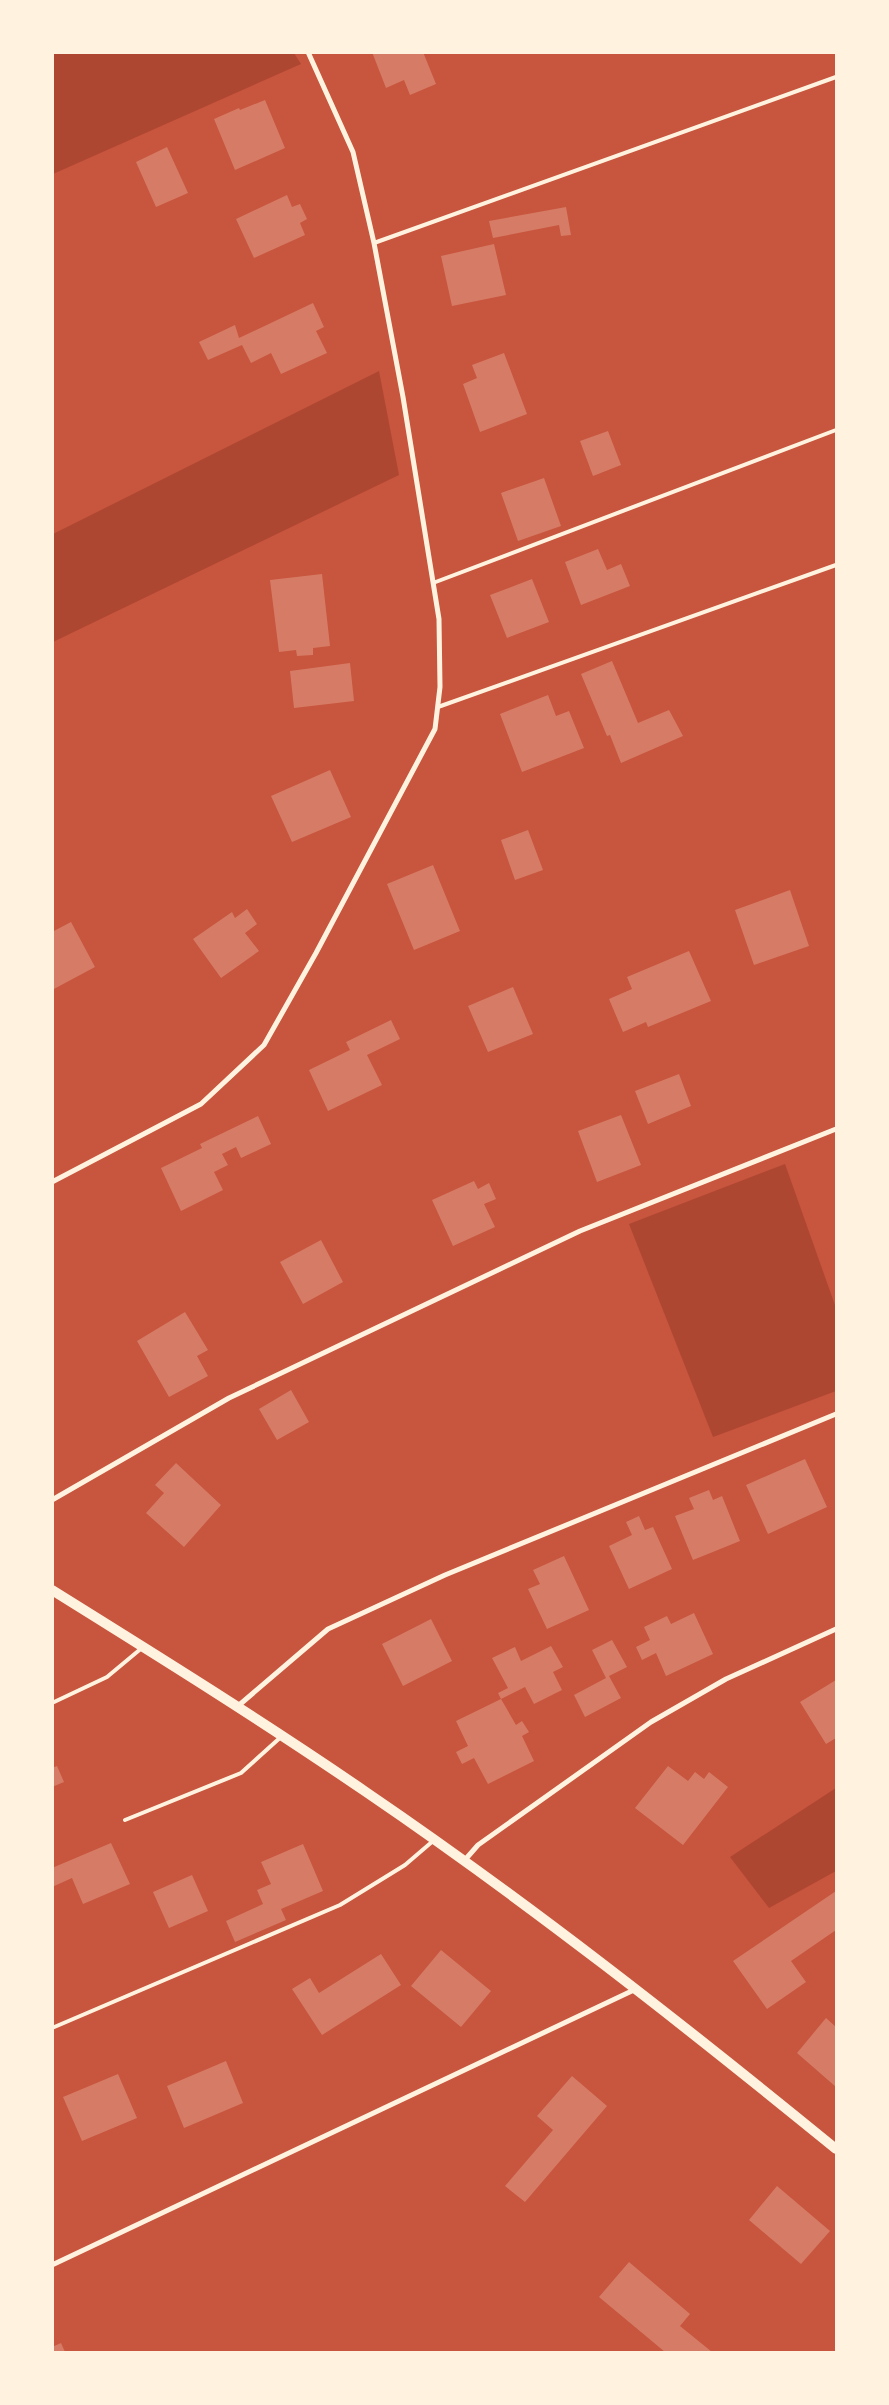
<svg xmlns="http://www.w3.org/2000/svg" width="889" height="2405" font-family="Inter,sans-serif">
  <rect width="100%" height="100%" fill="#c8553d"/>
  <g fill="#ae4732">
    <polygon points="294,53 301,64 53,174 53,53"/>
    <polygon points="379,371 399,475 53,642 53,534"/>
    <polygon points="785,1164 836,1308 836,1391 713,1437 629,1224"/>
    <polygon points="836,1788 836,1871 769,1908 730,1857"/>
  </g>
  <g fill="#d67c66">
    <polygon points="372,52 423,52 436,84 410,95 404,80 386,88"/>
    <polygon points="265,100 285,148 235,170 214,119 239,108 240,110"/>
    <polygon points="167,147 188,193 156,207 136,162"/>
    <polygon points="287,195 292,207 300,204 307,219 300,223 305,235 254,258 236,219"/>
    <polygon points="566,207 571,235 561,236 559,225 493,238 489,221"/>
    <polygon points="494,244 506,295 452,306 441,256"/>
    <polygon points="313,303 324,327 316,331 327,353 281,374 271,353 251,363 242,345 208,360 199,342 235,325 239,338"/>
    <polygon points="504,353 527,414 480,432 463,384 477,378 472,365"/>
    <polygon points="608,431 621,465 593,476 580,441"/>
    <polygon points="544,478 561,526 518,541 501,493"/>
    <polygon points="598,549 607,570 621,564 630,586 581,605 565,562"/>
    <polygon points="322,574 330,646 313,648 313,655 297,656 296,650 279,652 270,580"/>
    <polygon points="532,579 549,622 507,638 490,595"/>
    <polygon points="612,661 638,723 669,710 683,736 621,763 610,735 607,736 581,674"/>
    <polygon points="350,663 354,701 294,708 290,671"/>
    <polygon points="548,695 556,716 569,711 584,748 522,772 500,714"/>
    <polygon points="330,770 351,817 292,842 271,796"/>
    <polygon points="528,830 543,870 515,880 501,840"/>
    <polygon points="433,865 460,931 414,950 387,884"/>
    <polygon points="790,890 809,946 754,965 735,910"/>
    <polygon points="247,909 257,924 245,933 259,951 221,978 193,939 232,912 235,918"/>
    <polygon points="71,922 95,967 52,990 52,932"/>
    <polygon points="689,951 711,1001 648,1027 646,1022 623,1032 609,999 632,989 627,977"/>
    <polygon points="513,987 533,1034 488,1052 468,1006"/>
    <polygon points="391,1020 400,1039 367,1055 382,1085 328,1111 309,1070 350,1050 346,1042"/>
    <polygon points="679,1074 691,1106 648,1124 635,1091"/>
    <polygon points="621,1115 641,1165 597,1182 578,1131"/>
    <polygon points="258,1116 271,1144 241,1158 236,1147 222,1154 228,1165 214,1172 223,1190 181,1211 161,1168 202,1148 200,1144"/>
    <polygon points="474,1181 478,1189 489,1183 496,1199 484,1204 495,1227 453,1246 432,1200"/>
    <polygon points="321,1240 343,1282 303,1304 280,1262"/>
    <polygon points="185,1312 208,1350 197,1356 208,1376 169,1397 137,1341"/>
    <polygon points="291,1390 309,1422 277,1440 259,1409"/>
    <polygon points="805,1459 827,1507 768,1534 746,1485"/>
    <polygon points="176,1463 221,1505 184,1547 146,1513 164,1493 155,1485"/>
    <polygon points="709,1490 713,1500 722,1496 740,1541 693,1560 675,1516 694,1509 689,1498"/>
    <polygon points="639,1516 645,1530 653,1527 672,1569 629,1589 609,1546 632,1535 626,1522"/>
    <polygon points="564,1556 589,1610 547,1629 528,1589 540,1584 533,1570"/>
    <polygon points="694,1613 713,1654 666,1676 656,1653 642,1660 636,1647 650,1640 644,1627 667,1616 671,1624"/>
    <polygon points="431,1619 452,1661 403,1686 382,1644"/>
    <polygon points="612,1640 627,1667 609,1676 621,1698 585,1717 574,1695 606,1678 592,1650"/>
    <polygon points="551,1646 563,1667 553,1672 562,1690 534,1704 525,1687 501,1699 498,1693 508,1688 492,1658 515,1647 521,1661"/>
    <polygon points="836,1680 836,1738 826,1744 800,1702"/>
    <polygon points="501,1699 516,1725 522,1721 529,1732 522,1736 534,1761 488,1784 474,1758 462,1764 456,1752 468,1746 456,1721"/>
    <polygon points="57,1766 64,1782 52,1787 52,1768"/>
    <polygon points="668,1766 688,1781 695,1772 704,1779 709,1772 728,1787 683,1845 635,1808"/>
    <polygon points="111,1843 130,1884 83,1904 72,1878 52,1887 52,1868"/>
    <polygon points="303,1844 323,1891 281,1909 286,1920 235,1942 226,1921 263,1904 257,1890 271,1884 261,1862"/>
    <polygon points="192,1875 208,1911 169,1928 153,1892"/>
    <polygon points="836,1891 836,1930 791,1961 806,1982 767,2009 733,1961"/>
    <polygon points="441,1950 491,1991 461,2027 411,1986"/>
    <polygon points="381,1954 401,1985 322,2035 292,1989 310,1978 319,1993"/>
    <polygon points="826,2018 836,2027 836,2087 797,2053"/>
    <polygon points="226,2061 243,2103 184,2128 167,2086"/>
    <polygon points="118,2074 137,2118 82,2141 63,2097"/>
    <polygon points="572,2076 607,2106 525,2202 505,2186 553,2130 537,2116"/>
    <polygon points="777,2186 830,2231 801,2264 749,2220"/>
    <polygon points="629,2262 690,2314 680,2326 712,2352 665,2352 599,2297"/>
    <polygon points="61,2343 65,2352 52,2352 52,2347"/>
  </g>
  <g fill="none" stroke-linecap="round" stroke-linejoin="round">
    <g stroke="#fff3e0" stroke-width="4">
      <polyline points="374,243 836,77"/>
      <polyline points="433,583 836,430"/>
      <polyline points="438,707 836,565"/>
      <polyline points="52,1703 107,1677 143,1647"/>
      <polyline points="125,1820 241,1773 282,1736"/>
      <polyline points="52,2028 340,1905 405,1865 433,1841"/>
    </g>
    <g stroke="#fff3e0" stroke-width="5">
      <polyline points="52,1182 201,1104 264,1045 316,953 435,729 440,687 439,619 403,397 374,243 353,152 308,52"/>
      <polyline points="52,1500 229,1398 580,1231 836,1129"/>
      <polyline points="238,1706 328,1629 445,1575 836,1414"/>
      <polyline points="464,1861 478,1845 651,1722 726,1679 836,1629"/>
      <polyline points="52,2265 636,1989"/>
    </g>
    <path stroke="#fff3e0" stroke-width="10" d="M52 1590C158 1656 264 1722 366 1792 529 1903 684 2025 836 2149"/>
  </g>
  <rect width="889" height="2405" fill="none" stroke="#fff3e0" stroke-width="108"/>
</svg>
